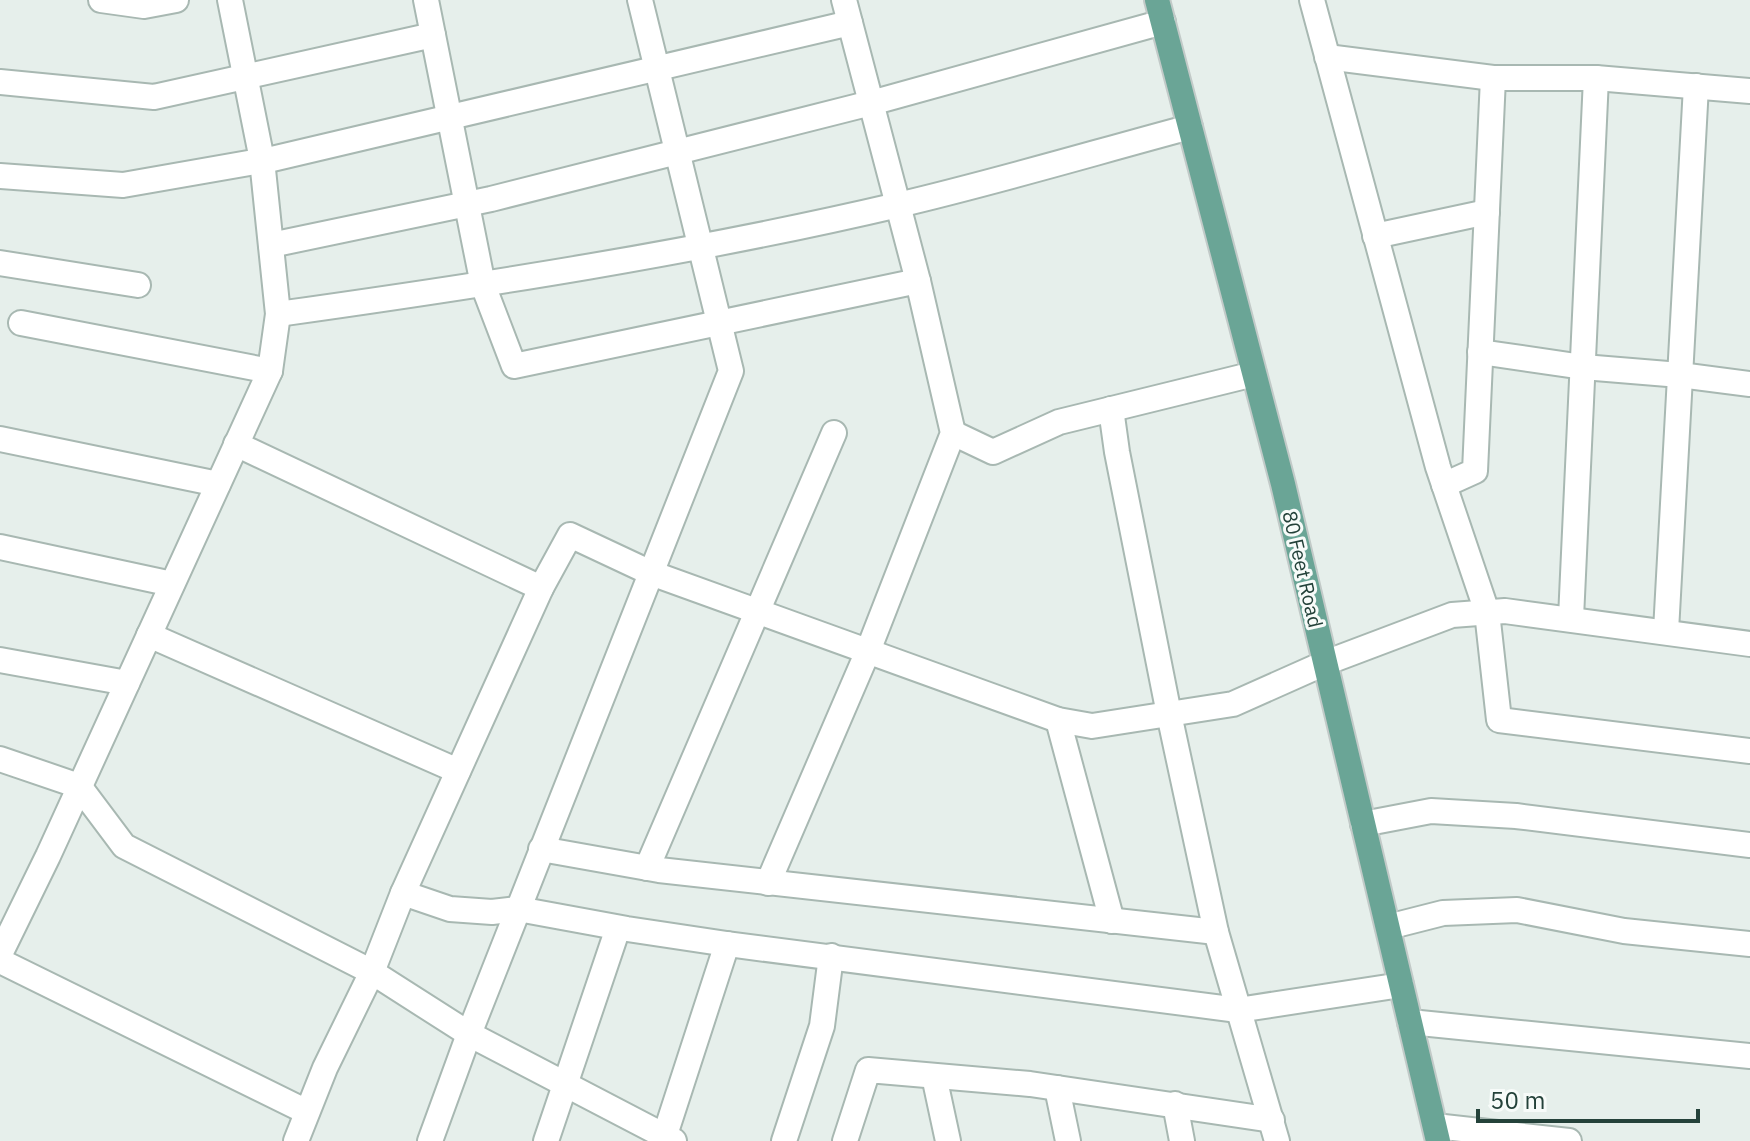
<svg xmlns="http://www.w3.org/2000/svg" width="1750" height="1141" font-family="'IBM Plex Sans',sans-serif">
  <rect width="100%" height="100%" fill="#e6efeb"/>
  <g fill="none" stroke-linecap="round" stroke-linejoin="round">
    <defs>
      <g id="minor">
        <polyline points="101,0 144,6 176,0"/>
        <polyline points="426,0 483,285 514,366 918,281"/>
        <polyline points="1312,0 1438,467 1487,612 1499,720 1750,751"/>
        <polyline points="1327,57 1493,78 1596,78 1750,91"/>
        <polyline points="0,82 154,97 433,35"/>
        <polyline points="0,176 123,185 272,159 850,23"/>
        <polyline points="1375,236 1487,212"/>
        <polyline points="271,245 491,199 871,103 1163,22"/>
        <polyline points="0,263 138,285"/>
        <path d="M278 314C485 285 693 253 898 205 996 182 1093 153 1190 127"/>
        <polyline points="21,323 270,371"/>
        <polyline points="1480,352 1583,367 1680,375 1750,384"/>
        <polyline points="1111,409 1117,452 1169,714 1216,932 1277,1141"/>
        <polyline points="953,433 993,452 1059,422 1254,374"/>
        <polyline points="0,439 218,484"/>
        <polyline points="236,444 541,588 570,535 651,573 1058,720 1092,726 1233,704 1325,663 1452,615 1505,611 1750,644"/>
        <polyline points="1444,485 1475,471 1493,78"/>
        <polyline points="0,547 172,584"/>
        <polyline points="1571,618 1596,78"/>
        <polyline points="1666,631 1696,86"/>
        <polyline points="149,635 458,771"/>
        <polyline points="0,660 127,683"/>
        <polyline points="1058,720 1112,921"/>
        <polyline points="0,759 79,786 124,846 372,972 469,1034 674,1141"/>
        <polyline points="1363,824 1431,811 1516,816 1750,845"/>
        <polyline points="541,849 659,870 1216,932"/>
        <polyline points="647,868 834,433"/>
        <polyline points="768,883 868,651 953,433 918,281 844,0"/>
        <polyline points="403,893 450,909 492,912 518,909 627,929 727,944 1238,1010 1401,985"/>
        <polyline points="1388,927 1443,913 1517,910 1624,931 1750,944"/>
        <polyline points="0,954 48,856 270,371 278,314 262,160 230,0"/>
        <polyline points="0,961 307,1112"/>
        <polyline points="1410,1022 1750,1056"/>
        <polyline points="934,1076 948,1141"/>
        <polyline points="1057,1088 1068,1141"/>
        <polyline points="1175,1104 1182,1141"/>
        <polyline points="1435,1126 1569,1141"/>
        <polyline points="296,1141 325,1068 372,972 403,893 541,588"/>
        <polyline points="430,1141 469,1034 731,371 640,0"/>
        <polyline points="546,1141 618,928"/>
        <polyline points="663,1141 727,944"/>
        <polyline points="784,1141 822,1026 831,956"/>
        <polyline points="845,1141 868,1070 1030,1084 1272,1120"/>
      </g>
      <polyline id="major" points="1157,0 1283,484 1438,1141"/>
    </defs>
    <use href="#minor" stroke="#a8b8b2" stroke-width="28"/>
    <use href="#major" stroke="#c2cac8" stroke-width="28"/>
    <use href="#minor" stroke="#fff" stroke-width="24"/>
    <use href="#major" stroke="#6aa596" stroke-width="24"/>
  </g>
  <g text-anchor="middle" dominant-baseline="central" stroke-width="6" stroke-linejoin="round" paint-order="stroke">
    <g font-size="20" fill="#24423a" stroke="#f7fbf9">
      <text transform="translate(1303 569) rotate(77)">80 Feet Road</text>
    </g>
  </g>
  <path d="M1478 1109v12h220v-12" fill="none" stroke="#24423a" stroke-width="4"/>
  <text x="1490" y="1109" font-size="24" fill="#24423a" stroke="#f7fbf9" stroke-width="6" paint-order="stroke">50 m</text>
</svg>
